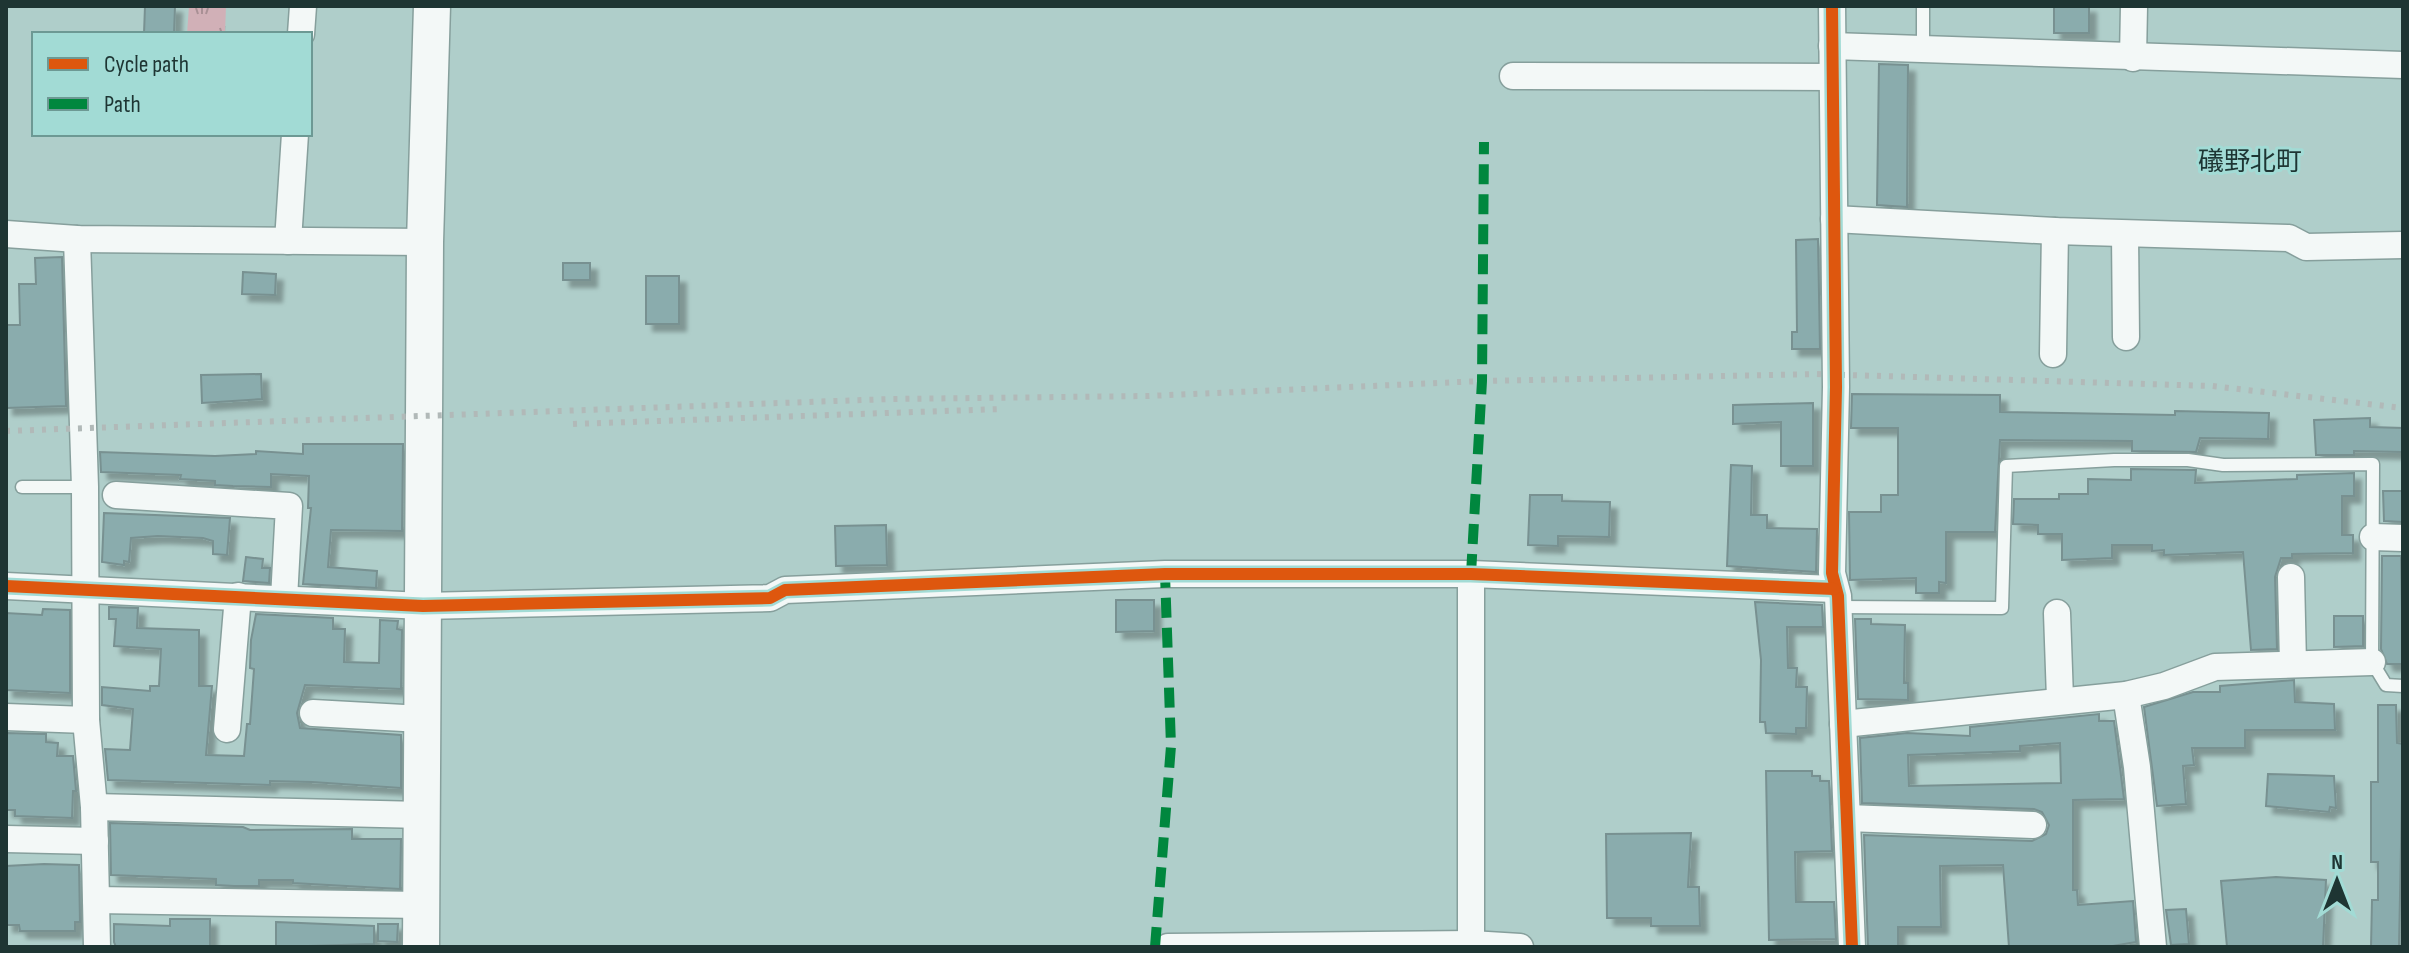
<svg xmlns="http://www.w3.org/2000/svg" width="2409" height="953" font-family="'Sofia Sans Condensed','Noto Sans JP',sans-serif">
  <defs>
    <pattern id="grass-tufts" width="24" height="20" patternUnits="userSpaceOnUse" patternTransform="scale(2)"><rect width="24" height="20" fill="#d1b0b7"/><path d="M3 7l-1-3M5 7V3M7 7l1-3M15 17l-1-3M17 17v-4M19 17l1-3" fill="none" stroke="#a99095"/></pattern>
    <filter id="shadow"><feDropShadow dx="7" dy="7" stdDeviation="2" flood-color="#0004"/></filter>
  </defs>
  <rect width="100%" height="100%" fill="#afceca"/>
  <polygon fill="url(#grass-tufts)" points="189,6 226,6 225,34 187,34"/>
  <g fill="#8aacad" stroke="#789191" stroke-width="2" fill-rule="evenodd" filter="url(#shadow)">
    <polygon points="145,6 175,6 174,34 144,34"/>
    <rect x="2054" y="6" width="35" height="27"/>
    <polygon points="1879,64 1908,65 1907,207 1877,205"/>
    <polygon points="1818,239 1820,349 1792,349 1792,332 1797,332 1796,240"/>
    <polygon points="62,257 66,406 6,408 6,325 20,325 19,284 36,284 35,258"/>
    <rect x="563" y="263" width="27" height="17"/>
    <polygon points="243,272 276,274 275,295 242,294"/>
    <rect x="646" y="276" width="33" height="48"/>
    <polygon points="261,374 262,399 202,403 201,375"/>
    <polygon points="1852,394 2000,395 2000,412 2175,415 2175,411 2269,413 2268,439 2200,438 2196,452 2132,451 2132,441 2000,440 1995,532 1946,532 1946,583 1939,582 1939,593 1916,593 1916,578 1850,580 1849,512 1881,512 1881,495 1898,495 1898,428 1851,428"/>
    <polygon points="1813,403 1813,466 1781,466 1781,422 1733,424 1733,405"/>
    <polygon points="2370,418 2370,427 2403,428 2403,452 2354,451 2354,455 2316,455 2314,420"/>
    <polygon points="303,444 403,444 402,531 331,530 328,567 377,571 376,588 303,584 311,508 308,508 309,476 271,474 271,487 233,486 215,485 215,481 180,479 181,475 101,472 100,452 215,456 256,454 256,451 303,454"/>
    <polygon points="1731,465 1752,466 1751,515 1767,515 1767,528 1817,529 1816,572 1727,566"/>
    <polygon points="2131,469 2196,470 2195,483 2297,479 2297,475 2354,473 2354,496 2342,496 2342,535 2353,535 2353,553 2292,554 2292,558 2281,558 2275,577 2277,649 2251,650 2243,552 2164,555 2164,550 2152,551 2152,545 2112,545 2112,558 2062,560 2062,534 2038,534 2038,525 2013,524 2014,499 2059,499 2059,494 2088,494 2088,479 2131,480"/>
    <polygon points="2383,491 2403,491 2403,522 2384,521"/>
    <polygon points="1530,495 1562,495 1562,501 1610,502 1609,537 1558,536 1558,546 1528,545"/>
    <polygon points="104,513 230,518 227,555 213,554 213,541 203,538 158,536 131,538 129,562 124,561 124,565 102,562"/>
    <polygon points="886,525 887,565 836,566 835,526"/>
    <polygon points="2382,556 2401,556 2403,664 2387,664 2381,649"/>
    <polygon points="246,557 263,559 262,568 270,568 269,583 243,581"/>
    <polygon points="1116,600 1154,600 1154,631 1116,632"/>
    <polygon points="1755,602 1822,605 1823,627 1787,627 1788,668 1797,668 1796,687 1807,687 1806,728 1796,728 1796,734 1766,733 1765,722 1760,722 1761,660"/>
    <polygon points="109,607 138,608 137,628 199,630 199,686 212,686 206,755 244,756 247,724 250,724 254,669 250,668 251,640 256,614 333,618 333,629 345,629 344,662 379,663 380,620 398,621 397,629 402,630 401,689 305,685 297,713 300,728 401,735 401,788 312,782 270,781 270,785 108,780 105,749 130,750 133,709 102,705 102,687 150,691 150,686 159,686 161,649 114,646 116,619 109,619"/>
    <polygon points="43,609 70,610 70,693 6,690 6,613 42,615"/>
    <polygon points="2334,616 2363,616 2363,646 2334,647"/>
    <polygon points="1855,619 1871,619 1871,624 1905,625 1904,683 1908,683 1908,700 1858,699"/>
    <polygon points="2294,680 2295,702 2334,704 2335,730 2245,730 2245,748 2192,748 2194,765 2183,766 2186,804 2157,806 2144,707 2193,692 2220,692 2220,686"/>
    <polygon points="2378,705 2396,705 2397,743 2403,744 2399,947 2371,947 2372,900 2378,900 2378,862 2371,862 2371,782 2378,782"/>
    <path d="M2099 714V721H2114L2124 799 2073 800V890H2077L2078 905 2133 901 2136 942 2107 947H2009L2003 865 1940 866 1941 927H1898V946L1868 947 1864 835 2032 841 2046 834 2049 825 2042 812 2034 809 1862 803 1860 738 1907 733 1970 736V727ZM2060 743 2061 783 1909 786 1908 755 2020 751V746Z"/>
    <polygon points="6,733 46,734 46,742 58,743 57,756 73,756 76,791 73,791 72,818 15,816 15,810 6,810"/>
    <polygon points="1766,771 1812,771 1812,776 1820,776 1820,781 1829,781 1832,851 1795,852 1796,902 1834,902 1836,939 1769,940"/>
    <polygon points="2268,774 2334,776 2336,808 2330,807 2329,812 2266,806"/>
    <polygon points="110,823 243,827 250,830 352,829 352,839 401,839 400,889 293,883 293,880 259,880 259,886 234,886 216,885 216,879 111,875"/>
    <polygon points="1691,833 1688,887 1699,887 1700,926 1651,926 1651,918 1607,918 1606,834"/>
    <polygon points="44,864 79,865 80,922 75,922 75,931 20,931 19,925 6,925 6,866"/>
    <polygon points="2276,877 2326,880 2323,947 2227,947 2221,881"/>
    <polygon points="2186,909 2189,944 2171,945 2166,910"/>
    <polygon points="170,919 210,919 210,947 116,947 114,942 114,924 170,926"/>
    <polygon points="276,922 374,926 374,944 276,947"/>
    <polygon points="378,924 398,924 397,942 378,941"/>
  </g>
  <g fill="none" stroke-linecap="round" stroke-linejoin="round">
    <defs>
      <g id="lane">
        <polyline points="1923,6 1923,49"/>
        <polyline points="22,487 85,487"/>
        <polyline points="1838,607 2002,608 2006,466 2114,460 2188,460 2223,465 2373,464 2372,662 2386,685 2403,686"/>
      </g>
      <g id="street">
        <polyline points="1832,6 1836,387 1832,573 1838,596 1852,947"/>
        <polyline points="301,34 303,6"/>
        <polyline points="1832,46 2403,65"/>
        <polyline points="2133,58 2134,6"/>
        <polyline points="1513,76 1832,77"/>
        <polyline points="1834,219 2055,231 2289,238 2306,247 2403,245"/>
        <polyline points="6,234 77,239 425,242"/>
        <polyline points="2125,234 2126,337"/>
        <polyline points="77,239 85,487 86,720 94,807 97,947"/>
        <polyline points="288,241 295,134"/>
        <polyline points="2053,354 2055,231"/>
        <polyline points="116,495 289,506 284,599"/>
        <polyline points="2373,537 2403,538"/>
        <polyline points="1471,574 1471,944"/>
        <polyline points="2291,577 2293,664"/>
        <polyline points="6,586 423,606 770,598 785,590 1165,574 1471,574 1834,589"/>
        <polyline points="2057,613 2060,699"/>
        <polyline points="2126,695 2137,767 2153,947"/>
        <polyline points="313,713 422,719"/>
        <polyline points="6,717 86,720"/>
        <polyline points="1843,724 2126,695 2164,686 2215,667 2372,662"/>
        <polyline points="227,729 238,596"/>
        <polyline points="94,807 422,815"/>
        <polyline points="1847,818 2033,825"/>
        <polyline points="6,839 95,841"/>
        <polyline points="96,900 421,905"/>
        <polyline points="1168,947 1471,944 1520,947"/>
      </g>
      <polyline id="secondary" points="421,947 425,242 432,6"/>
    </defs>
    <use href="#lane" stroke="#869f9c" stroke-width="15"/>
    <use href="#street" stroke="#869f9c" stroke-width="29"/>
    <use href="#secondary" stroke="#869f9c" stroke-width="39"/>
    <use href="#lane" stroke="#f3f8f7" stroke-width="12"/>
    <use href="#street" stroke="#f3f8f7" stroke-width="26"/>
    <use href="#secondary" stroke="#f3f8f7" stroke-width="36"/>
    <g stroke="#b1b9b8" stroke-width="6" stroke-dasharray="4 8" stroke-linecap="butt">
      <polyline points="573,424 1001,409"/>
      <polyline points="6,431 891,399 1148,396 1482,381 1815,374 2212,386 2403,408"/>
    </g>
    <g stroke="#00873e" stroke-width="10" stroke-dasharray="20 10" stroke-linecap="butt">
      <polyline points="1471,574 1482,381 1484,142"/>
      <polyline points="1155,947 1171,746 1165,574"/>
    </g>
    <defs>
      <g id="cycleway">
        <polyline points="1832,6 1836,387 1832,573 1838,596 1852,947"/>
        <polyline points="6,586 423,606 770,598 785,590 1165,574 1471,574 1834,589"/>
      </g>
    </defs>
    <use href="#cycleway" stroke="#a2dbd5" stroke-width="17"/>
    <use href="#cycleway" stroke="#de570e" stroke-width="12"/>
  </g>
  <g text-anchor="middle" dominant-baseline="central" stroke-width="6" stroke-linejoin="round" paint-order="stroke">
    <g font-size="26" fill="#1e3533" stroke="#a2dbd5">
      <text x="2250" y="162">礒野北町</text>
    </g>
  </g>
  <rect width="2409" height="953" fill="none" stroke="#1e3533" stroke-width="16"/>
  <rect x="32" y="32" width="280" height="104" fill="#a2dbd5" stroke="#6d9994" stroke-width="2"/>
  <rect x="48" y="58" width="40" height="12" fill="#de570e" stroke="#6d9994" stroke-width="2"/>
  <text x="104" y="72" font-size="24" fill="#1e3533">Cycle path</text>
  <rect x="48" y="98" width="40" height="12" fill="#00873e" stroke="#6d9994" stroke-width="2"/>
  <text x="104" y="112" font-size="24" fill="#1e3533">Path</text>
  <g transform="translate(2337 881)" stroke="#a2dbd5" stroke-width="6" paint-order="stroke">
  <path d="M0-6L14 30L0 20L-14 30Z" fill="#1e3533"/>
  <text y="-12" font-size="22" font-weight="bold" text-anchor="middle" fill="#1e3533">N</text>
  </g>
</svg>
